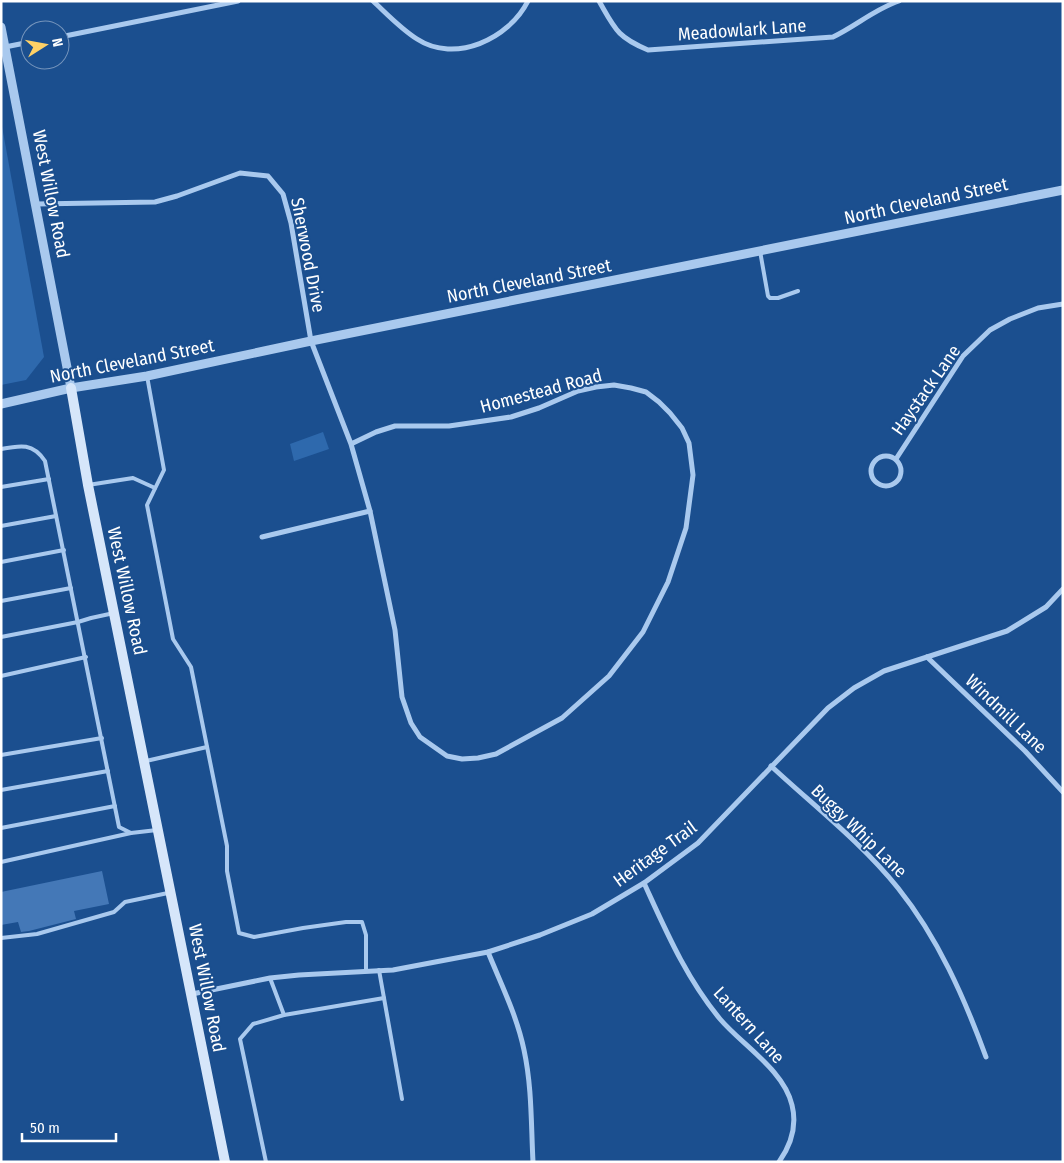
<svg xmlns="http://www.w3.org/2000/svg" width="1064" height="1163" font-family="'Fira Sans Condensed',sans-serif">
  <rect width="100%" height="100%" fill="#1b4f8f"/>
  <g fill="#2e69ad">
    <polygon points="1,121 44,357 26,380 1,385"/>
    <polygon points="323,432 329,449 294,461 290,444"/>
  </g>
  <polygon fill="#4478b7" points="102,871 109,904 74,911 76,919 29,931 21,932 18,922 1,925 1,892"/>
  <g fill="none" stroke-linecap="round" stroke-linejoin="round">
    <g stroke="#a9c9ee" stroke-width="4">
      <polyline points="760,251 768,296 770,298 778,298 798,291"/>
      <polyline points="147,376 164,470 147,505 173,639 191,667 227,846 227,871 239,933 254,937 303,928 346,922 362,922 366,935 366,971"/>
      <path d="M1 449C21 445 33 443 45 461L119 827 131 833 157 830"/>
      <polyline points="88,485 133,478 155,488"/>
      <polyline points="1,487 49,479"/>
      <polyline points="1,526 56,516"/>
      <polyline points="1,562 64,550"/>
      <polyline points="1,601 71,588"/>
      <polyline points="1,637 78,622 91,618 114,613"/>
      <polyline points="1,676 86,657"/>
      <polyline points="1,755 102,738"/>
      <polyline points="146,761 207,747"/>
      <polyline points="1,790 108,771"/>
      <polyline points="1,828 115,806"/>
      <polyline points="1,862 131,833"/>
      <polyline points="1,938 37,934 114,912 125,902 168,893"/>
      <polyline points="379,970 402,1099"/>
      <polyline points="270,978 284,1015 384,998"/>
      <polyline points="266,1162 240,1039 253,1024 284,1015"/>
    </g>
    <g stroke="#a9c9ee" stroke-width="5">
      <path d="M373 1C387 14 401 29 417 39 455 64 509 39 528 1"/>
      <path d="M599 1C615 29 617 37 648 50L833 37C856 26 875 9 899 1"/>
      <polyline points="60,37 238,1"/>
      <polyline points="5,47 30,42"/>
      <polyline points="36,204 155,202 177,196 240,173 268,176 283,194 291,223 311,341 351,444 370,511 395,630 402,697 411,723 420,737 447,756 462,759 478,758 496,754 562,718 609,676 643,632 668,582 686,528 693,475 689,443 682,428 670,413 659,402 646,392 631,388 614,385 596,387 578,391 539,408 511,417 449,426 395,426 376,432 351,444"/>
      <circle cx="886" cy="471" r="15"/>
      <polyline points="896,459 963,356 990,330 1010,319 1038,308 1063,304"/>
      <polyline points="262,537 370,511"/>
      <polyline points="927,657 1025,751 1063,792"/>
      <path d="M771 766C813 805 862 843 898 888 938 938 964 997 986 1057"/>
      <path d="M644 883C666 931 686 978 720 1019 742 1045 784 1070 792 1105 797 1125 791 1145 779 1162"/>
      <path d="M488 952C501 984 517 1016 524 1050 532 1087 531 1124 533 1162"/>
      <polyline points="192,994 270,978 299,975 393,970 488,952 540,935 592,914 644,883 698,843 828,708 854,688 884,671 1007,631 1046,607 1063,589"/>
    </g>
    <g stroke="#a9c9ee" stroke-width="9">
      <polyline points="1,27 71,388"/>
      <polyline points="1,404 71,388 147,376 311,341 1063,190"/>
    </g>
    <polyline stroke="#d6e6fa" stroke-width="10" points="71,388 88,485 225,1162"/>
  </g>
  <g text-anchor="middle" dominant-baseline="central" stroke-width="4" stroke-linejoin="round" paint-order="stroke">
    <g font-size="18" fill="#fff" stroke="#1b4f8f">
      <text transform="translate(742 30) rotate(-4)">Meadowlark Lane</text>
      <text transform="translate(51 194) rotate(79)">West Willow Road</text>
      <text transform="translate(926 201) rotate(-12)">North Cleveland Street</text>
      <text transform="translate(308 255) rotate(79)">Sherwood Drive</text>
      <text transform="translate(529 281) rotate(-11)">North Cleveland Street</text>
      <text transform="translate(132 361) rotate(-11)">North Cleveland Street</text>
      <text transform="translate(926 390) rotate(-55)">Haystack Lane</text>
      <text transform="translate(541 391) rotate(-15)">Homestead Road</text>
      <text transform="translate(127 591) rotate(78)">West Willow Road</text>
      <text transform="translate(1006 714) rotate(44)">Windmill Lane</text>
      <text transform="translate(859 831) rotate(44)">Buggy Whip Lane</text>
      <text transform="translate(655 854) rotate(-36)">Heritage Trail</text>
      <text transform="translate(207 988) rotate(79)">West Willow Road</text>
      <text transform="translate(749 1025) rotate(48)">Lantern Lane</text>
    </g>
  </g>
  <rect width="1064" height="1163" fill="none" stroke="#ffffff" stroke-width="5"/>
  <g transform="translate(45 45) rotate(79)"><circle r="24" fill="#1b4f8f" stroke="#7695bc"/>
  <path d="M0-4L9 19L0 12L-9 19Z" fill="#ffd166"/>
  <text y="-8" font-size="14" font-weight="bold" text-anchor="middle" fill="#ffffff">N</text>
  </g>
  <path d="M22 1133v8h94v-8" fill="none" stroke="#ffffff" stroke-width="2.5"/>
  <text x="30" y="1133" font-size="15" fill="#ffffff" stroke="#1b4f8f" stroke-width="4" paint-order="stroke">50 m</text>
</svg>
